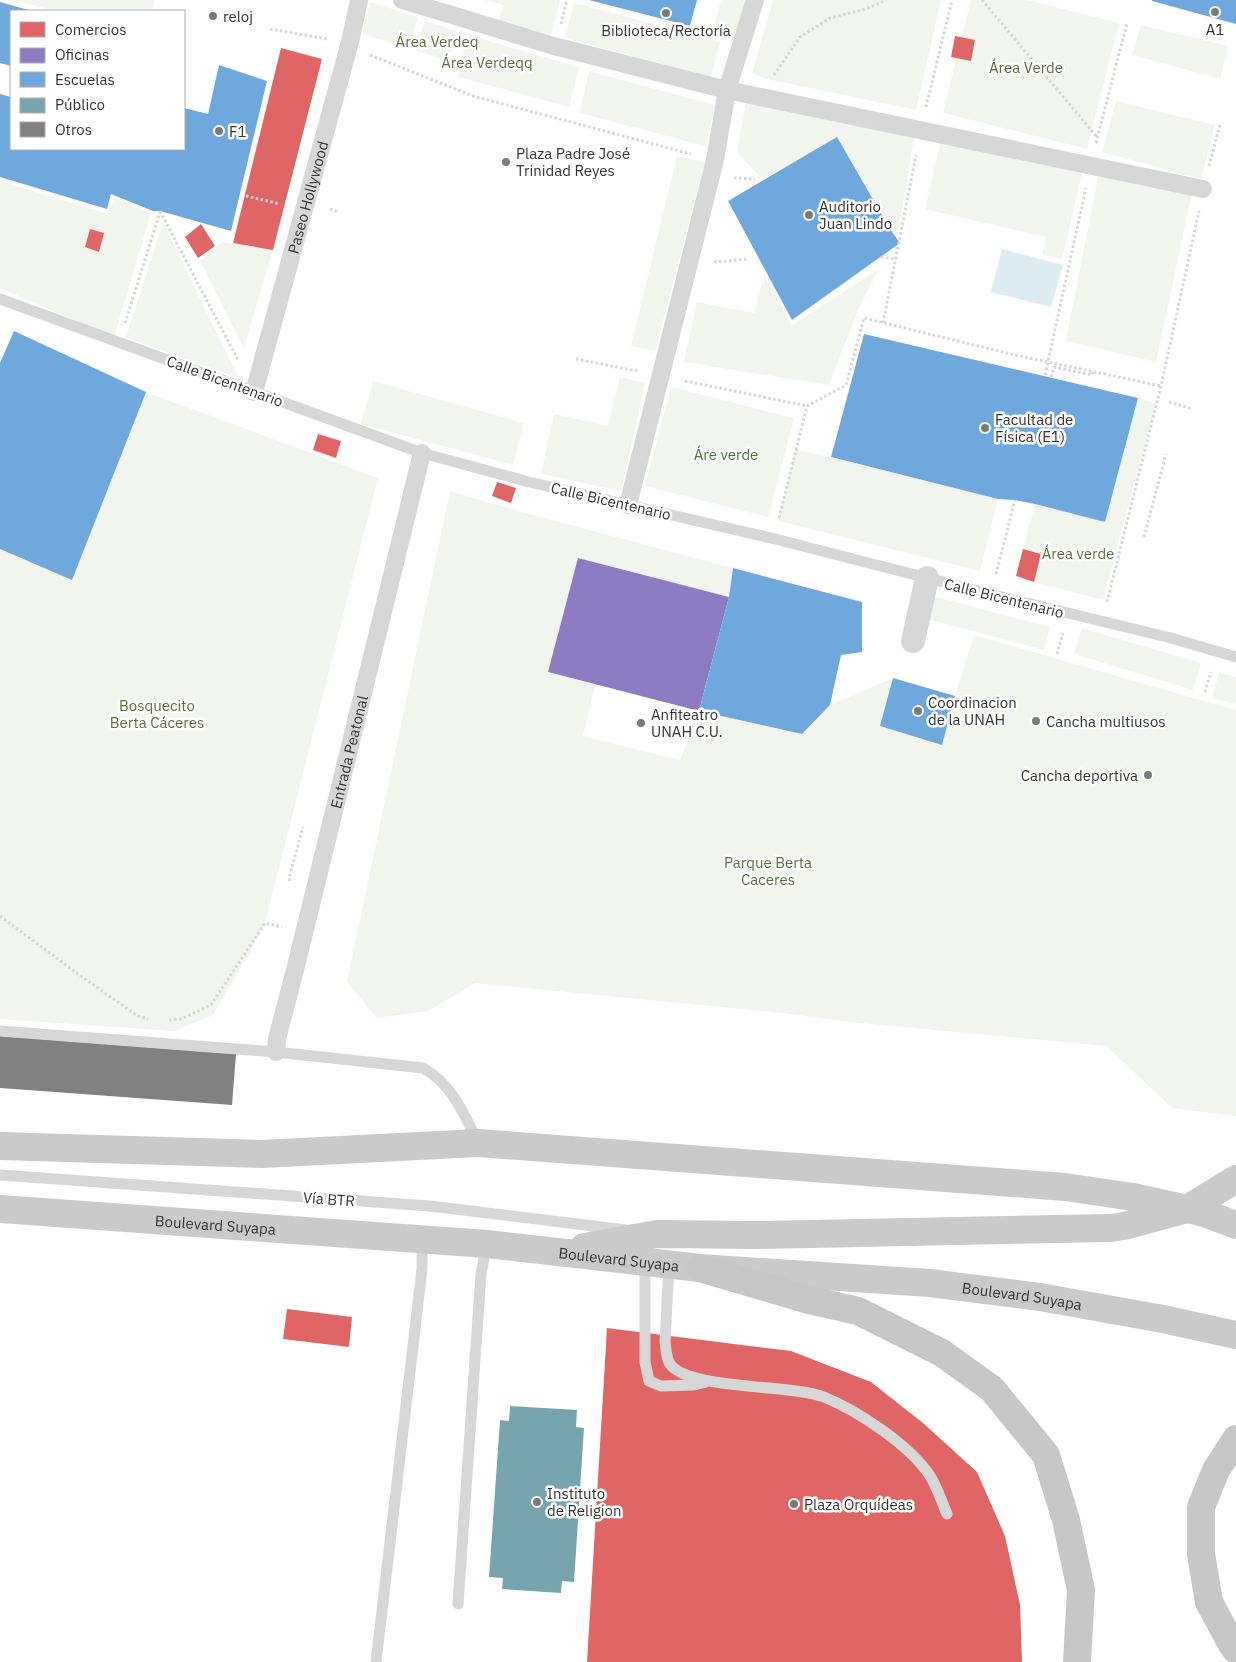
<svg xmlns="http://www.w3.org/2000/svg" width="1236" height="1662" font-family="'IBM Plex Sans',sans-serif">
  <rect width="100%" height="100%" fill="#fff"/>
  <g fill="#f1f5ed">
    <polygon points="13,0 154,0 152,11 56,11"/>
    <polygon points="484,0 560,0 551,35 498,21 503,5"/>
    <polygon points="721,0 748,0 738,32 714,26"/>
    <polygon points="773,0 941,0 916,110 771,80 752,74"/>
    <polygon points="971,0 1027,0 1119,23 1087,149 943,113"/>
    <polygon points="370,2 418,17 409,48 362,34"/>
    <polygon points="574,3 720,42 711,77 565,38"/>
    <polygon points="425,21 457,31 448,61 416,51"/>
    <polygon points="1141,25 1228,46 1220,79 1132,55"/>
    <polygon points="468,35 579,67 569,107 458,77"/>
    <polygon points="589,71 715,105 705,146 580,113"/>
    <polygon points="1116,101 1215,125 1201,179 1102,152"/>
    <polygon points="746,102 914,138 897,238 890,229 791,165 762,179 737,152"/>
    <polygon points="941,140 1082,173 1062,259 1042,255 1046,237 925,209"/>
    <polygon points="677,156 705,162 655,351 631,346"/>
    <polygon points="1099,172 1192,192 1156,362 1066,341"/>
    <polygon points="0,181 108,214 114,198 151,213 114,337 0,288"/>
    <polygon points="163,222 239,379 126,337"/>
    <polygon points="222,242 273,250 244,348 200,261"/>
    <polygon points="879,269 858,310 829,385 684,362 697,302 754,313 764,275 792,325"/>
    <polygon points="620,377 645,383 621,491 541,474 554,414 608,426"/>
    <polygon points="373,381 524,423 513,465 361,424"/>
    <polygon points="671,387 794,418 768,517 645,486"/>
    <polygon points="146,392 378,478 265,923 252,949 213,1015 174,1031 0,1019 0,549 72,579"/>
    <polygon points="1138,398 1156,403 1103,600 1034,582 1041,554 1023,549 1035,504 1105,522"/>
    <polygon points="796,449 998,499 980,571 778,521"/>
    <polygon points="450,491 522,512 733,568 729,597 578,558 548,672 595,685 583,736 680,760 699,711 802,734 830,705 893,678 955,696 974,635 1236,710 1236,1116 1172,1108 1106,1046 850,1022 791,1014 475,983 428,1011 377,1018 347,982"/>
    <polygon points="933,596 1050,627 1044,650 927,619"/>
    <polygon points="1082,628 1201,663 1193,690 1074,654"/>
    <polygon points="1219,672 1236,677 1236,704 1212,698"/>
  </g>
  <polygon fill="#ddebf3" points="1002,249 1063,265 1051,307 991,292"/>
  <g fill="#e06666">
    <polygon points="955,36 975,40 971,61 951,57"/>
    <polygon points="281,48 322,59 273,250 233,243"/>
    <polygon points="201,224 215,246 198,258 185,237"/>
    <polygon points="90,229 104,233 99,252 85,247"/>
    <polygon points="318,434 341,441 336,458 313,450"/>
    <polygon points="497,482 516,488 511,503 492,496"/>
    <polygon points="1023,549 1041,554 1034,582 1016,576"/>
    <polygon points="287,1309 352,1317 349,1347 283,1339"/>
    <polygon points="607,1328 791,1351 871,1382 923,1423 977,1472 1005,1536 1020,1605 1022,1662 587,1662"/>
  </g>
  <polygon fill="#8e7cc3" points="578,558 729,597 699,711 548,672"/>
  <g fill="#6fa8dc">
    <polygon points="589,0 697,0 690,26"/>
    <polygon points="1152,0 1236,0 1236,24 1152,1"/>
    <polygon points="0,2 32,11 11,11 11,66 0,63"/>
    <polygon points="219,65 267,81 231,231 160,211 153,211 111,194 107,209 0,177 0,94 11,97 11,149 184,149 184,108 208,114"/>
    <polygon points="837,137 890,229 900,243 792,320 728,201"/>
    <polygon points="14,331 146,392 72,580 0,549 0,363"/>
    <polygon points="864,334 1138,398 1105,522 1035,504 1015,500 998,499 831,457"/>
    <polygon points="733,568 862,602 862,652 841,655 830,705 802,734 699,711 729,597"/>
    <polygon points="893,678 955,696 942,745 880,726"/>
  </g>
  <polygon fill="#76a5af" points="510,1406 577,1410 576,1427 584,1428 574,1582 562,1581 561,1593 502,1589 503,1578 489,1577 500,1420 509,1421"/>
  <polygon fill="#818181" points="0,1036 236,1054 232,1105 0,1088"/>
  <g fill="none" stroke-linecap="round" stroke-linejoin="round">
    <g stroke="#d6d6d6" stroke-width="3" stroke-dasharray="2.5 2.5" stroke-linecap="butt">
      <polyline points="982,0 1097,137"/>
      <polyline points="561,24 567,0"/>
      <polyline points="270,29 327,39"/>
      <polyline points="370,55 473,96 691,154"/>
      <polyline points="774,75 800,37 830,18 866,9 886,0"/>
      <polyline points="926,107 952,0"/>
      <polyline points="1096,143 1127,23"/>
      <polyline points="1209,166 1220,125"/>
      <polyline points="734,178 755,179"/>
      <polyline points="246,196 280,204"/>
      <polyline points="330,209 338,212"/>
      <polyline points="160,211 238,360"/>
      <polyline points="881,257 896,259"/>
      <polyline points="714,262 749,259"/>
      <polyline points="125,323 160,212"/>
      <polyline points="883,323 916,155"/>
      <polyline points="576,359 637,371"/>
      <polyline points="1045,375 1086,188"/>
      <polyline points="1051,377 1054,367 1092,375 1093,372"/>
      <polyline points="685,381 807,406"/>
      <polyline points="1169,402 1193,409"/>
      <polyline points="779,518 807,406 846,385 864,318 1015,355 1161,386"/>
      <polyline points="1144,537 1166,454"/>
      <polyline points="996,574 1015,500"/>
      <polyline points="1107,602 1161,386 1199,211"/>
      <polyline points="1057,654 1063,633"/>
      <polyline points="1205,692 1211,672"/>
      <polyline points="290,881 289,878 303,827"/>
      <polyline points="0,916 82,977 138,1016 148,1019"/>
      <polyline points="169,1020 181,1019 211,1005 265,923 282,927"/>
    </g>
    <g stroke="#d7d7d7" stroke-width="11">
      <polyline points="0,299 422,453 529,482 775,539 990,594 1171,638 1236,657"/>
      <path d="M0 1031 276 1052 423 1068C451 1083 465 1115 478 1143"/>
      <polyline points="0,1175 430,1206 626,1230"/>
      <polyline points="645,1262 645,1362 649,1381 661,1386 694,1385 706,1382"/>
      <path d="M669 1265 665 1342C666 1349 666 1358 670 1364 688 1390 791 1384 824 1397 858 1411 910 1445 930 1476 937 1487 942 1502 947 1514"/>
      <polyline points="458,1604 481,1274 487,1244"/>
      <polyline points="376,1662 422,1269 422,1239"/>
    </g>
    <g stroke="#d7d7d7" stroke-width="18">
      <polyline points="402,0 554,46 727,90 1203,189"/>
      <path id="s1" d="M254 392 350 42 359 0"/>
      <polyline points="628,505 715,160 727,90 755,0"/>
      <path id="s2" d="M276 1052 277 1039 295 970 422 453"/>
    </g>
    <polyline stroke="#d7d7d7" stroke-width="24" points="913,641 927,578"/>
    <g stroke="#cacaca" stroke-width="28">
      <polyline points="0,1146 262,1154 478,1143 1065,1187 1133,1197"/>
      <path id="s3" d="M0 1209 487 1244 700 1268 930 1283 1040 1297 1163 1319 1236 1335"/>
      <polyline points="1201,1212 1236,1225"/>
      <polyline points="584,1247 657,1234 756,1235 1110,1228 1124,1226 1187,1209 1236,1179"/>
    </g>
    <g stroke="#c7c7c7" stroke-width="28">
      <polyline points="700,1268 809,1300 858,1311 942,1353 992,1389 1046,1455 1066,1520 1081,1590 1077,1662"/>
      <polyline points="1236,1439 1216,1470 1201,1507 1201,1554 1209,1602 1231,1643 1236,1650"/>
    </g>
    <polyline stroke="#cacaca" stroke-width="28" points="1133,1197 1201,1212"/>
  </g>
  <g fill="#7a7a7a" stroke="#fff" stroke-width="2">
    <circle cx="1215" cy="12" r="5"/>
    <circle cx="666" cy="13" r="5"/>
    <circle cx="213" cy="16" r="5"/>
    <circle cx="219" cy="131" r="5"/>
    <circle cx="506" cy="162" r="5"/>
    <circle cx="809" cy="215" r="5"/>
    <circle cx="985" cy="428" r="5"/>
    <circle cx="918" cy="711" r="5"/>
    <circle cx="1036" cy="721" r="5"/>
    <circle cx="641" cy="723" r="5"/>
    <circle cx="1148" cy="775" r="5"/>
    <circle cx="537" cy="1502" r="5"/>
    <circle cx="794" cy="1504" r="5"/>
  </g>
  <g text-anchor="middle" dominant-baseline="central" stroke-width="5" stroke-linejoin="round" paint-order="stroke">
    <g font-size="15" fill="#333" stroke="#fff" text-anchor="start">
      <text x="223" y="16">reloj</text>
      <text x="1215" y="29" text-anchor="middle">A1</text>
      <text x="666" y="30" text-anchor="middle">Biblioteca/Rectoría</text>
      <text x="229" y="131">F1</text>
      <text x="516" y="153">Plaza Padre José<tspan x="516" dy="17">Trinidad Reyes</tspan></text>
      <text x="819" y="206">Auditorio<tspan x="819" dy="17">Juan Lindo</tspan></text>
      <text x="995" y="419">Facultad de<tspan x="995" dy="17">Física (E1)</tspan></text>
      <text x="928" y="702">Coordinacion<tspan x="928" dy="17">de la UNAH</tspan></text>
      <text x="651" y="714">Anfiteatro<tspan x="651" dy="17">UNAH C.U.</tspan></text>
      <text x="1046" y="721">Cancha multiusos</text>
      <text x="1138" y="775" text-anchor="end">Cancha deportiva</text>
      <text x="547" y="1493">Instituto<tspan x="547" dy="17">de Religion</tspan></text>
      <text x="804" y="1504">Plaza Orquídeas</text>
    </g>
    <g font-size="15" fill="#56703f" stroke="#fff">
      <text x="437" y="41">Área Verdeq</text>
      <text x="487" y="62">Área Verdeqq</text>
      <text x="1026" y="67">Área Verde</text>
      <text x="726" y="454">Áre verde</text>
      <text x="1078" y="553">Área verde</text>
      <text x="157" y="705">Bosquecito<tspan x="157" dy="17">Berta Cáceres</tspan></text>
      <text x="768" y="862">Parque Berta<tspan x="768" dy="17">Caceres</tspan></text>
    </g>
    <g font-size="15" fill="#333" stroke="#fff">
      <text stroke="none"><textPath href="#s1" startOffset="202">Paseo Hollywood</textPath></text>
      <text transform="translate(225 381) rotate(20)">Calle Bicentenario</text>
      <text transform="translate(611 501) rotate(13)">Calle Bicentenario</text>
      <text transform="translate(1004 598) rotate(14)">Calle Bicentenario</text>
      <text stroke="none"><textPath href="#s2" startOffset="309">Entrada Peatonal</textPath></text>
      <text transform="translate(329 1199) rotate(4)">Vía BTR</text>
      <text stroke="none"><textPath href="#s3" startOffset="216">Boulevard Suyapa</textPath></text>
      <text stroke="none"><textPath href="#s3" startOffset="621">Boulevard Suyapa</textPath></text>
      <text stroke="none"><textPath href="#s3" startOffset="1026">Boulevard Suyapa</textPath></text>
    </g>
  </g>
  <rect x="10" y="10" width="175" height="140" fill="#ffffff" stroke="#adadad"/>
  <rect x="20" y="22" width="25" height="15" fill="#e06666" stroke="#adadad"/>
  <text x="55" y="35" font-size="15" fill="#333333">Comercios</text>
  <rect x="20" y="48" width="25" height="15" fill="#8e7cc3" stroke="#adadad"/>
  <text x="55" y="60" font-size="15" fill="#333333">Oficinas</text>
  <rect x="20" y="72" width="25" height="15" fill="#6fa8dc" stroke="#adadad"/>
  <text x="55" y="85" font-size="15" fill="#333333">Escuelas</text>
  <rect x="20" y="98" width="25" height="15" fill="#76a5af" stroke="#adadad"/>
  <text x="55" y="110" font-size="15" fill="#333333">Público</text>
  <rect x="20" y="122" width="25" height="15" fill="#818181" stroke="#adadad"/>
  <text x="55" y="135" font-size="15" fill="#333333">Otros</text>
</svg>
